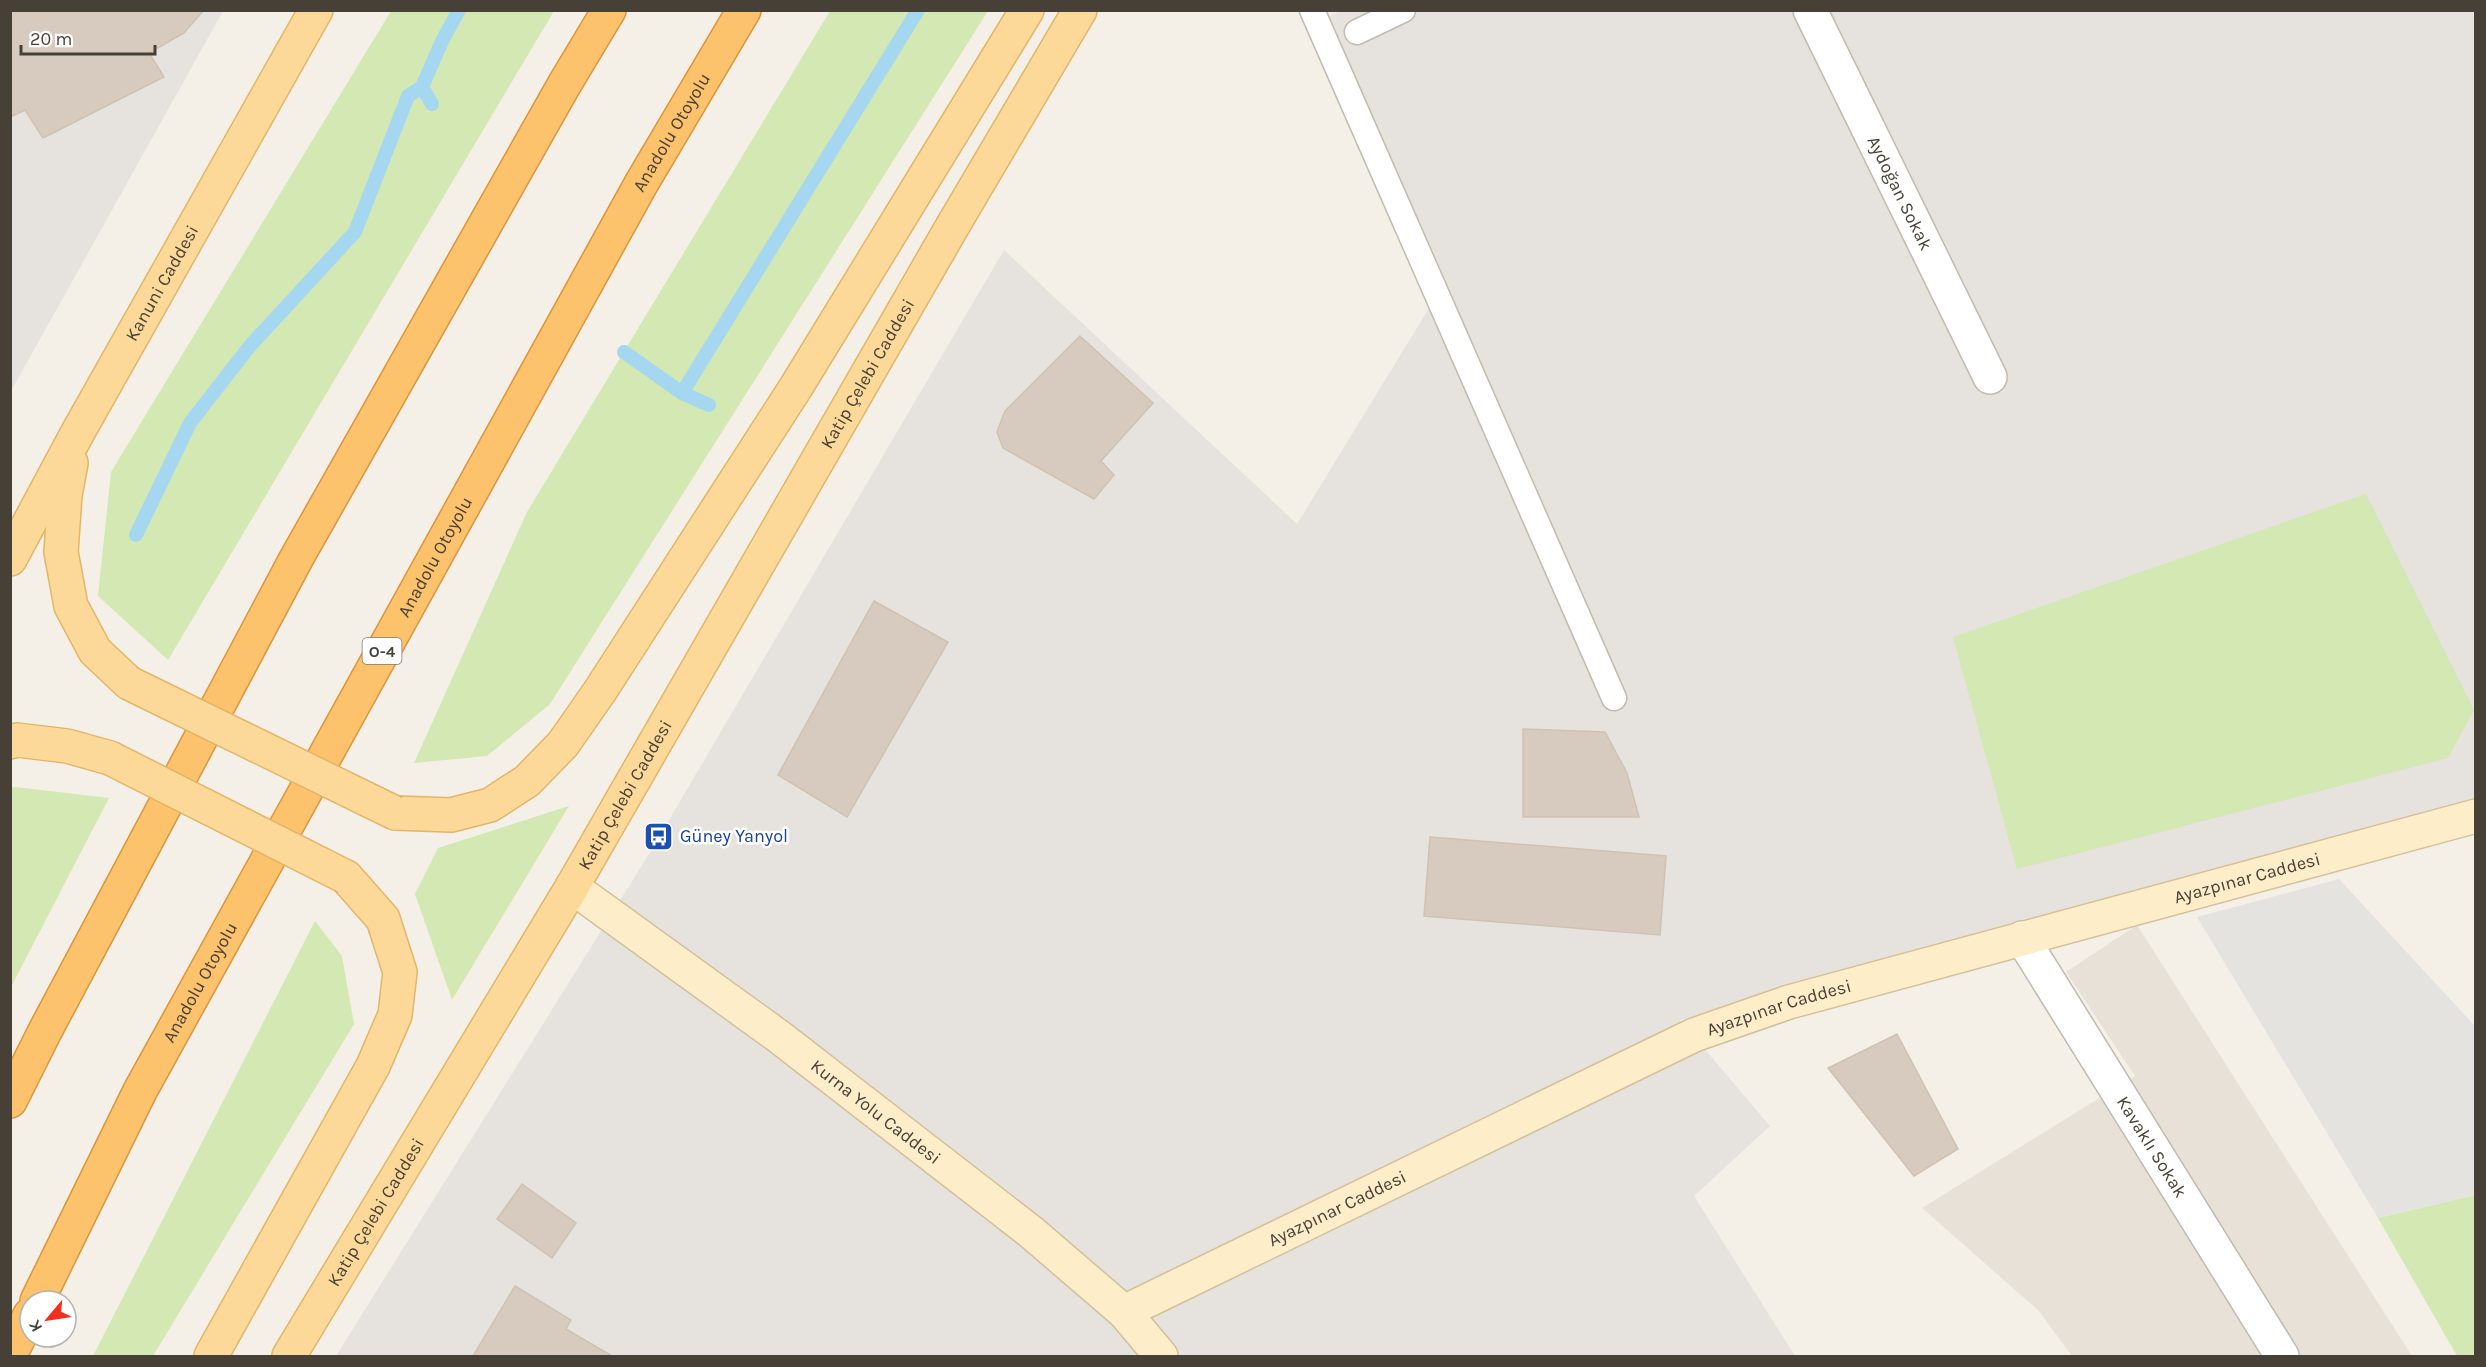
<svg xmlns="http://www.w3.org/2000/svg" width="2486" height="1367" font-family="Karla,sans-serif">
  <rect width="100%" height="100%" fill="#f4f0e8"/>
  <polygon fill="#e8e1d7" points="2137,925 2412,1356 2072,1356 2039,1311 1922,1208 2135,1076 2066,972"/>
  <g fill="#e6e2dd">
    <polygon points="1343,10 2475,11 2475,798 1680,1020 1770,1126 1694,1196 1795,1356 336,1356 649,854 1004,250 1297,524 1434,300 1307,26"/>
    <polygon points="11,11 223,11 11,391"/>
  </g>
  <g fill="#d3e8b2">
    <polygon points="391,11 554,11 168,660 98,596 111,472"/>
    <polygon points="830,11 988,11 550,704 487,756 414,763 527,512"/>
    <polygon points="2366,494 2474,710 2448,758 2017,869 1953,637"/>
    <polygon points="15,787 109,798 11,987 10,788"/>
    <polygon points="569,806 452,1000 415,894 438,848"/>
    <polygon points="315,921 342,956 354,1024 153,1356 93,1356"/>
    <polygon points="2475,1195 2475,1356 2457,1356 2378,1218"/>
  </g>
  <polygon fill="#e5e3e0" points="2339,879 2475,1026 2475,1195 2378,1218 2197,917"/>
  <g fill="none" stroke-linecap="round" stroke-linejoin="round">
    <g stroke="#a6d7f0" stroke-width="14">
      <polyline points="422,87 432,104"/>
      <polyline points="624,352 682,393 709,405"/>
      <polyline points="682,393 918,10"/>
      <polyline points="136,535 190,423 249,347 355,232 408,96 422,87 442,41 459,10"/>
    </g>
  </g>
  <g fill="#d6cbbe" stroke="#d0c2b1" stroke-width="1.5">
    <polygon points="10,10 204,10 184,33 149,53 164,77 43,138 25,110 10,117"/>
    <polygon points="1080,336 1153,403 1101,461 1114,475 1094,499 1003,448 997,432 1005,411"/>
    <polygon points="874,601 948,642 847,817 778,775"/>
    <polygon points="1523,729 1605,732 1627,773 1639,817 1523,817"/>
    <polygon points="1430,837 1666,856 1660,935 1424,916"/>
    <polygon points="1897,1034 1958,1149 1914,1176 1828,1068"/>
    <polygon points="522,1184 576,1223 552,1258 497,1219"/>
    <polygon points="515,1286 571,1320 566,1329 612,1356 473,1356"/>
  </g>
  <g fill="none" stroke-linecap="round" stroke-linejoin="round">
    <defs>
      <g id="lane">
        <polyline points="1312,10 1614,698"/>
        <polyline points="1357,32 1403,10"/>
      </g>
      <g id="street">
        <path id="s1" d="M1810 10 1990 377"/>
        <path id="s2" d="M2022 938 2282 1356"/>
      </g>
      <g id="secondary">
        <path id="s3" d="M572 887 778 1036 1031 1232 1124 1312 1161 1356"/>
        <path id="s4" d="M1124 1312 1694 1035 1789 1002 2476 816"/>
      </g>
      <g id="primary">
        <polyline points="71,463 65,495 61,552 71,606 95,651 129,683"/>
        <path id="s5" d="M10 559 78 432 316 10"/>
        <polyline points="10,742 17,740 67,746 110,758"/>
        <polyline points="395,813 451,815 490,805 527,781 563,744 600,691 796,387 1027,10"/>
        <polyline points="211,1356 373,1066 395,1015 400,972 383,919 346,877"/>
        <path id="s6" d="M289 1356 572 887 952 227 1080 10"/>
      </g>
      <g id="highway">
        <polyline points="10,1101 45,1031 296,559 564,85 609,10"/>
        <path id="s7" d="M37 1301 140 1091 641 184 744 10"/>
        <polyline points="10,1355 30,1315"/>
      </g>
    </defs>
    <use href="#lane" stroke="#c2baae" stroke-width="27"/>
    <use href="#street" stroke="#c2baae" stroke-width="36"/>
    <use href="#secondary" stroke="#d3c099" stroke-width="36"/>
    <use href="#primary" stroke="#e3b568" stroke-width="36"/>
    <use href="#highway" stroke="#dc953b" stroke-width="36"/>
    <use href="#lane" stroke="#fff" stroke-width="24"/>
    <use href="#street" stroke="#fff" stroke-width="33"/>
    <use href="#secondary" stroke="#feedc9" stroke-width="33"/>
    <use href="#primary" stroke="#fdd999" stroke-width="33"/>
    <use href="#highway" stroke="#fcc26c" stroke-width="33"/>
    <defs>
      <g id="primary-bridge">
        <polyline points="129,683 395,813"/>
        <polyline points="110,758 346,877"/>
      </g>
    </defs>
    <use href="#primary-bridge" stroke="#e3b568" stroke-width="36" stroke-linecap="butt"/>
    <use href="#primary-bridge" stroke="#fdd999" stroke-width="33"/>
  </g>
  <defs>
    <symbol id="bus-square" viewBox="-11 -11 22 22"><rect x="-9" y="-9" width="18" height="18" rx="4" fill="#1a4fb4" stroke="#fff"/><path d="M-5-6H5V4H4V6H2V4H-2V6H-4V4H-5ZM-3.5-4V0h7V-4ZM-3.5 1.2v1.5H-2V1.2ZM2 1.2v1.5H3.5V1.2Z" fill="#fff"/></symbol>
  </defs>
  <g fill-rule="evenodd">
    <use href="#bus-square" x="642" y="820" width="33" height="33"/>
  </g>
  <g text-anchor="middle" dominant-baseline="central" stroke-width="5" stroke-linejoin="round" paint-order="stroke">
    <rect fill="#fff" stroke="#7e7973" stroke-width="1.5" x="362.5" y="638" width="39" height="26" rx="4.5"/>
    <g font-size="16" font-weight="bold" fill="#474037">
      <text x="382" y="651">O-4</text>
    </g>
    <g font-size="18" fill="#474037" stroke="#fff">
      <text stroke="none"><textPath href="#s7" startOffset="1330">Anadolu Otoyolu</textPath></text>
      <text stroke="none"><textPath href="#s1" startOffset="204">Aydoğan Sokak</textPath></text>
      <text stroke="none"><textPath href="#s5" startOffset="315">Kanuni Caddesi</textPath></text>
      <text stroke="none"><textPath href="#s6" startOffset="1140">Katip Çelebi Caddesi</textPath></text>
      <text stroke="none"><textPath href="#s7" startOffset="844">Anadolu Otoyolu</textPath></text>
      <text stroke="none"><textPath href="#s6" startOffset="654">Katip Çelebi Caddesi</textPath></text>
      <text stroke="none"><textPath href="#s4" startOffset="1209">Ayazpınar Caddesi</textPath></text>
      <text stroke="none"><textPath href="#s7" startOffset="358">Anadolu Otoyolu</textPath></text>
      <text stroke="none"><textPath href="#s4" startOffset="723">Ayazpınar Caddesi</textPath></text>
      <text stroke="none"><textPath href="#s3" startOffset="378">Kurna Yolu Caddesi</textPath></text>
      <text stroke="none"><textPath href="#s2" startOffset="246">Kavaklı Sokak</textPath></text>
      <text stroke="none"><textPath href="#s4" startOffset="237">Ayazpınar Caddesi</textPath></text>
      <text stroke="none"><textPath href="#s6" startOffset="168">Katip Çelebi Caddesi</textPath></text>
    </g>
    <g font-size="18" fill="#164399" stroke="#fff" text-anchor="start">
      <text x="680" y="836">Güney Yanyol</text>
    </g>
  </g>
  <rect width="2486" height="1367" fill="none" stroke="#474037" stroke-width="24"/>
  <g transform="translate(48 1319) rotate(241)"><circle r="28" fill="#ffffff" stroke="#b5b3af" stroke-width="1.5"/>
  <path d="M0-4.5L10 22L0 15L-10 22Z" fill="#f72e1c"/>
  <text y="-9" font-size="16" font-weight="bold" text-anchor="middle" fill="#474037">K</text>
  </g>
  <path d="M21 45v9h134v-9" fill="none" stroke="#474037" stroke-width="3"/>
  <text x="30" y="45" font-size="18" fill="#474037" stroke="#ffffff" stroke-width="4.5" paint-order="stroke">20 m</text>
</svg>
